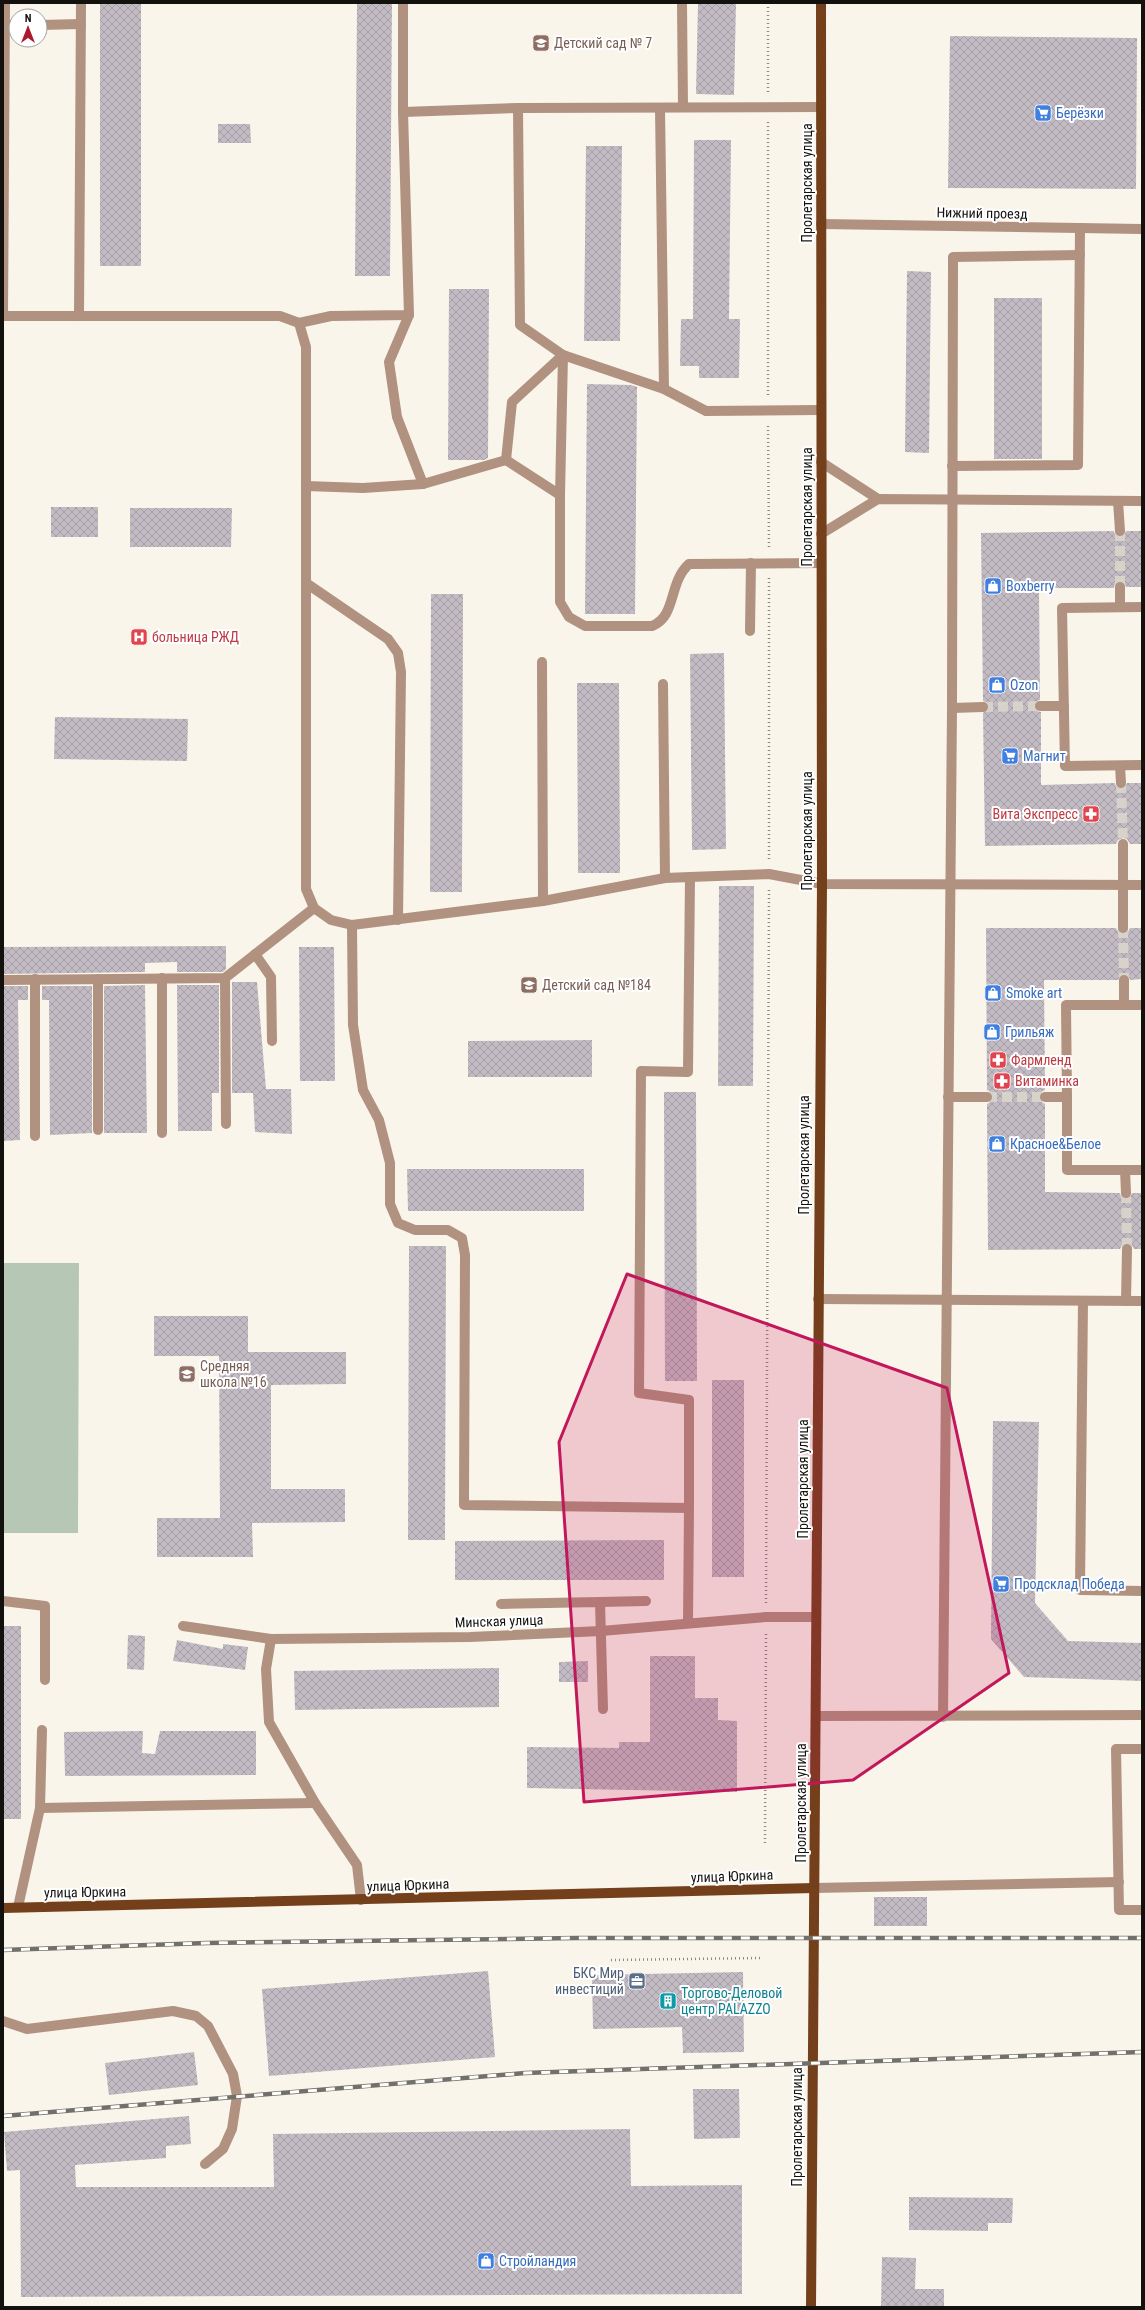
<svg xmlns="http://www.w3.org/2000/svg" width="1145" height="2310" font-family="'Roboto Condensed',sans-serif">
  <defs>
    <pattern id="building-cross-hatch" width="8" height="8" patternUnits="userSpaceOnUse"><rect width="8" height="8" fill="#c3bbc3"/><path d="M0 0l8 8M0 8l8-8" fill="none" stroke="#a6a0a6"/></pattern>
  </defs>
  <rect width="100%" height="100%" fill="#faf5eb"/>
  <polygon fill="#b7c7b6" points="3,1263 79,1263 78,1533 3,1533"/>
  <g fill="url(#building-cross-hatch)">
    <rect x="100" y="3" width="41" height="263"/>
    <polygon points="357,3 392,3 390,276 355,276"/>
    <polygon points="698,3 736,3 734,95 696,94"/>
    <polygon points="950,36 1137,38 1136,189 948,188"/>
    <polygon points="218,124 250,124 251,143 218,143"/>
    <polygon points="694,140 731,140 729,319 740,319 739,378 699,378 699,366 680,366 681,319 693,319"/>
    <polygon points="586,146 622,146 620,341 584,341"/>
    <polygon points="907,271 931,272 929,453 905,452"/>
    <polygon points="449,289 489,289 488,458 484,460 448,460"/>
    <rect x="994" y="298" width="48" height="161"/>
    <polygon points="587,384 631,385 637,387 635,614 585,614"/>
    <rect x="51" y="507" width="47" height="30"/>
    <polygon points="130,508 232,508 231,547 130,547"/>
    <polygon points="1114,531 1115,535 1120,537 1124,536 1126,531 1142,531 1142,587 1126,587 1124,582 1120,581 1115,583 1114,588 1039,588 1040,700 1035,702 1034,706 1036,711 1041,712 1041,785 1115,783 1116,787 1121,789 1125,788 1127,783 1142,783 1142,844 1130,844 1127,839 1123,838 1118,840 1116,844 985,846 983,713 989,707 988,703 983,701 981,533"/>
    <polygon points="431,594 463,594 462,892 430,892"/>
    <polygon points="724,653 726,849 692,850 690,654"/>
    <polygon points="577,683 619,683 620,873 578,873"/>
    <polygon points="55,717 188,719 187,761 54,759"/>
    <polygon points="719,886 754,886 753,1086 718,1086"/>
    <polygon points="986,928 1116,928 1119,933 1123,934 1128,932 1130,928 1142,928 1142,979 1130,980 1128,975 1124,974 1118,980 1044,980 1045,1090 1041,1092 1039,1097 1040,1101 1045,1104 1045,1192 1120,1193 1121,1197 1126,1199 1130,1198 1132,1193 1142,1193 1142,1249 1134,1249 1131,1244 1127,1243 1122,1245 1120,1249 988,1250 987,1104 992,1101 993,1097 991,1092 987,1090"/>
    <polygon points="226,946 226,969 223,972 177,972 177,962 145,963 145,972 3,974 3,947"/>
    <polygon points="299,947 334,947 335,1081 300,1081"/>
    <polygon points="232,982 257,982 266,1089 291,1089 292,1134 255,1132 253,1093 232,1093"/>
    <polygon points="145,985 147,1133 104,1133 104,986"/>
    <polygon points="177,985 219,985 219,1093 212,1093 212,1131 178,1131"/>
    <polygon points="3,986 28,986 28,1000 18,1000 20,1140 3,1141"/>
    <polygon points="42,986 92,986 92,1133 50,1135 49,1000 42,1000"/>
    <polygon points="592,1040 592,1077 468,1077 468,1041"/>
    <polygon points="664,1092 696,1092 697,1381 665,1381"/>
    <polygon points="407,1169 584,1169 584,1211 408,1211"/>
    <polygon points="409,1246 446,1246 445,1540 408,1540"/>
    <polygon points="154,1316 248,1316 248,1352 346,1352 346,1384 271,1385 271,1489 345,1489 345,1522 252,1523 253,1557 157,1557 157,1518 220,1518 219,1356 154,1356"/>
    <rect x="712" y="1380" width="32" height="197"/>
    <polygon points="993,1421 1039,1422 1035,1603 1068,1641 1142,1643 1142,1681 1024,1677 991,1639"/>
    <polygon points="664,1540 664,1580 455,1580 455,1541"/>
    <rect x="4" y="1626" width="17" height="193"/>
    <polygon points="128,1635 145,1636 144,1670 127,1669"/>
    <polygon points="177,1640 223,1649 223,1644 248,1647 245,1670 173,1661"/>
    <polygon points="650,1656 695,1656 695,1698 718,1698 718,1720 737,1721 737,1792 527,1788 527,1747 619,1748 619,1742 650,1742"/>
    <polygon points="588,1661 588,1682 559,1682 559,1662"/>
    <polygon points="499,1668 499,1707 295,1710 294,1671"/>
    <polygon points="143,1731 142,1753 155,1754 160,1731 256,1731 256,1775 65,1776 64,1732"/>
    <rect x="874" y="1897" width="53" height="29"/>
    <polygon points="488,1971 495,2057 269,2076 262,1989"/>
    <polygon points="743,1972 744,2052 683,2053 682,2027 593,2029 592,1975"/>
    <polygon points="194,2052 198,2085 109,2095 105,2063"/>
    <polygon points="693,2089 739,2089 740,2138 694,2139"/>
    <polygon points="189,2116 191,2144 166,2146 166,2158 75,2165 76,2187 274,2187 273,2134 630,2129 631,2186 742,2185 742,2294 21,2297 20,2170 7,2171 4,2132"/>
    <polygon points="909,2197 1013,2198 1012,2223 988,2223 988,2231 909,2230"/>
    <polygon points="882,2257 916,2258 915,2289 944,2289 944,2307 881,2307"/>
  </g>
  <g fill="none" stroke-linecap="round" stroke-linejoin="round">
    <g stroke="#d7d3ca" stroke-width="10" stroke-dasharray="10 5" stroke-linecap="butt">
      <polyline points="1120,531 1120,587"/>
      <polyline points="983,707 1040,706"/>
      <polyline points="1121,783 1123,844"/>
      <polyline points="1123,928 1124,980"/>
      <polyline points="987,1097 1045,1097"/>
      <polyline points="1126,1193 1127,1249"/>
    </g>
    <g stroke="#8c8982" stroke-width="2.5" stroke-dasharray="1 3" stroke-linecap="butt">
      <polyline points="768,3 768,93"/>
      <polyline points="768,395 768,122"/>
      <polyline points="768,426 769,549"/>
      <polyline points="769,859 769,578"/>
      <polyline points="766,1603 769,890"/>
      <polyline points="765,1843 766,1632"/>
      <polyline points="611,1960 761,1958"/>
    </g>
    <g stroke="#b1917f" stroke-width="10">
      <polyline points="403,3 403,112 518,108 821,107"/>
      <polyline points="682,3 683,107"/>
      <polyline points="5,25 16,25"/>
      <polyline points="40,25 81,24"/>
      <polyline points="518,108 520,325 563,355 560,495"/>
      <polyline points="660,108 664,389"/>
      <polyline points="821,224 1142,229"/>
      <polyline points="409,315 389,362 397,417 423,484"/>
      <polyline points="3,316 280,316 299,323 306,347 306,889 314,908 331,920 352,925 543,901 665,878 690,877 769,874 822,884 1142,885"/>
      <polyline points="3,316 5,3"/>
      <polyline points="79,316 81,3"/>
      <polyline points="299,323 331,316 409,315 403,112"/>
      <path d="M506 460 560 495V602L569 617 585 626H652C677 616 668 583 689 564L821 563"/>
      <polyline points="821,462 878,499"/>
      <polyline points="952,466 1078,465 1080,228"/>
      <polyline points="306,486 363,488 423,484 506,460 512,402 563,355 664,389 706,411 820,410"/>
      <polyline points="1118,501 1120,531"/>
      <polyline points="821,534 878,499 1142,501"/>
      <polyline points="306,583 388,639 398,653 401,672 398,920"/>
      <polyline points="1120,587 1120,607"/>
      <polyline points="1142,607 1062,608 1065,766 1142,765"/>
      <polyline points="750,631 751,563"/>
      <polyline points="542,662 543,901"/>
      <polyline points="663,684 665,878"/>
      <polyline points="1040,706 1064,706"/>
      <polyline points="952,708 983,707"/>
      <polyline points="1120,766 1121,783"/>
      <polyline points="1123,844 1123,928"/>
      <polyline points="352,925 353,1025 363,1090 379,1120 390,1163 390,1204 398,1223 415,1230 448,1230 462,1238 465,1255 464,1505 689,1508 689,1400 639,1393 641,1071 688,1072 690,877"/>
      <polyline points="255,954 271,977 272,1041"/>
      <polyline points="225,978 226,1124"/>
      <polyline points="98,979 98,1130"/>
      <polyline points="3,980 225,978 314,908"/>
      <polyline points="1124,980 1124,1005"/>
      <polyline points="948,1097 987,1097"/>
      <polyline points="1045,1097 1067,1097 1066,1005 1142,1005"/>
      <polyline points="1067,1097 1067,1170 1142,1170"/>
      <polyline points="162,1133 162,978"/>
      <polyline points="35,1136 35,979"/>
      <polyline points="1125,1170 1126,1193"/>
      <polyline points="818,1299 1142,1301"/>
      <polyline points="1083,1301 1080,1590 1142,1591"/>
      <polyline points="1126,1301 1127,1249"/>
      <polyline points="3,1601 45,1606 45,1680"/>
      <polyline points="600,1602 646,1601"/>
      <polyline points="501,1604 600,1602 603,1709"/>
      <polyline points="688,1623 689,1508"/>
      <polyline points="183,1626 271,1639 470,1637 601,1631 766,1617 816,1617"/>
      <polyline points="271,1639 266,1669 269,1722 315,1803 357,1865 361,1900"/>
      <polyline points="816,1716 1142,1715"/>
      <polyline points="943,1717 952,708 953,257 1080,255"/>
      <polyline points="1142,1749 1116,1749 1119,1910 1142,1910"/>
      <polyline points="40,1808 315,1803"/>
      <polyline points="814,1888 1119,1882"/>
      <polyline points="18,1907 40,1808 42,1730"/>
      <polyline points="3,2021 27,2029 173,2011 196,2016 208,2026 233,2074 237,2096 232,2129 223,2149 205,2164"/>
    </g>
    <g stroke="#743f1b" stroke-width="10">
      <polyline points="3,1908 814,1888"/>
      <polyline points="811,2307 822,884 821,3"/>
    </g>
    <defs>
      <g id="rail">
        <polyline points="3,1950 207,1943 577,1938 1142,1938"/>
        <polyline points="3,2116 525,2073 1142,2052"/>
      </g>
    </defs>
    <use href="#rail" stroke="#727069" stroke-width="4.5"/>
    <use href="#rail" stroke="#fff" stroke-width="3" stroke-dasharray="9" stroke-linecap="butt"/>
  </g>
  <path fill="#c2185b" fill-opacity="0.2" stroke="#c2185b" stroke-width="3" stroke-linejoin="round" d="M627 1274 947 1388 1009 1673 853 1780 584 1802 559 1442Z"/>
  <defs>
    <symbol id="school-square" viewBox="-11 -11 22 22"><rect x="-9" y="-9" width="18" height="18" rx="4" fill="#8d6e63" stroke="#fff"/><path d="M0-5L7-2L0 1L-7-2ZM-4 1L0 2.5L4 1V4Q0 6-4 4Z" fill="#fff"/></symbol>
    <symbol id="supermarket-square" viewBox="-11 -11 22 22"><rect x="-9" y="-9" width="18" height="18" rx="4" fill="#3f7fe0" stroke="#fff"/><path d="M-6-5.5h2.5l.6 2H6L4.5 2H-2.5L-4.4-4H-6ZM-1.5 3.2a1.3 1.3 0 1 0 .1 0ZM3 3.2a1.3 1.3 0 1 0 .1 0Z" fill="#fff"/></symbol>
    <symbol id="shop-square" viewBox="-11 -11 22 22"><rect x="-9" y="-9" width="18" height="18" rx="4" fill="#3f7fe0" stroke="#fff"/><path d="M-5-2.5h2.3a2.7 3.5 0 0 1 5.4 0H5L5.5 6h-11ZM-1.5-2.5h3a1.5 2.3 0 0 0-3 0Z" fill="#fff"/></symbol>
    <symbol id="hospital-square" viewBox="-11 -11 22 22"><rect x="-9" y="-9" width="18" height="18" rx="4" fill="#e0444e" stroke="#fff"/><path d="M-5-5h3v3.5h4V-5h3V5h-3V1.5h-4V5h-3Z" fill="#fff"/></symbol>
    <symbol id="pharmacy-square" viewBox="-11 -11 22 22"><rect x="-9" y="-9" width="18" height="18" rx="4" fill="#e0444e" stroke="#fff"/><path d="M-2-6h4v4h4v4h-4v4h-4v-4h-4v-4h4Z" fill="#fff"/></symbol>
    <symbol id="office-square" viewBox="-11 -11 22 22"><rect x="-9" y="-9" width="18" height="18" rx="4" fill="#5c6f8a" stroke="#fff"/><path d="M-6-3h4V-5.5h4V-3h4V5H-6ZM-1-4.5V-3h2v-1.5ZM-6 0V1H6V0Z" fill="#fff"/></symbol>
    <symbol id="building-square" viewBox="-11 -11 22 22"><rect x="-9" y="-9" width="18" height="18" rx="4" fill="#0f9aa8" stroke="#fff"/><path d="M-4-6H4V6H1V3H-1V6H-4ZM-2.5-4.3h1.7v1.8h-1.7ZM.8-4.3h1.7v1.8H.8ZM-2.5-1h1.7V.8h-1.7ZM.8-1h1.7V.8H.8Z" fill="#fff"/></symbol>
  </defs>
  <g fill-rule="evenodd">
    <use href="#school-square" x="531" y="33" width="20" height="20"/>
    <use href="#supermarket-square" x="1033" y="103" width="20" height="20"/>
    <use href="#shop-square" x="983" y="576" width="20" height="20"/>
    <use href="#hospital-square" x="129" y="627" width="20" height="20"/>
    <use href="#shop-square" x="987" y="675" width="20" height="20"/>
    <use href="#supermarket-square" x="1000" y="746" width="20" height="20"/>
    <use href="#pharmacy-square" x="1081" y="804" width="20" height="20"/>
    <use href="#school-square" x="519" y="975" width="20" height="20"/>
    <use href="#shop-square" x="983" y="983" width="20" height="20"/>
    <use href="#shop-square" x="982" y="1022" width="20" height="20"/>
    <use href="#pharmacy-square" x="988" y="1050" width="20" height="20"/>
    <use href="#pharmacy-square" x="992" y="1071" width="20" height="20"/>
    <use href="#shop-square" x="987" y="1134" width="20" height="20"/>
    <use href="#school-square" x="177" y="1364" width="20" height="20"/>
    <use href="#supermarket-square" x="991" y="1574" width="20" height="20"/>
    <use href="#office-square" x="627" y="1971" width="20" height="20"/>
    <use href="#building-square" x="658" y="1991" width="20" height="20"/>
    <use href="#shop-square" x="476" y="2251" width="20" height="20"/>
  </g>
  <g text-anchor="middle" dominant-baseline="central" stroke-width="4" stroke-linejoin="round" paint-order="stroke">
    <g font-size="14" fill="#785e54" stroke="#fff" text-anchor="start">
      <text x="554" y="43">Детский сад № 7</text>
      <text x="542" y="985">Детский сад №184</text>
      <text x="200" y="1366">Средняя<tspan x="200" dy="16">школа №16</tspan></text>
    </g>
    <g font-size="14" fill="#366cbe" stroke="#fff" text-anchor="start">
      <text x="1056" y="113">Берёзки</text>
      <text x="1006" y="586">Boxberry</text>
      <text x="1010" y="685">Ozon</text>
      <text x="1023" y="756">Магнит</text>
      <text x="1006" y="993">Smoke art</text>
      <text x="1005" y="1032">Грильяж</text>
      <text x="1010" y="1144">Красное&amp;Белое</text>
      <text x="1014" y="1584">Продсклад Победа</text>
      <text x="499" y="2261">Стройландия</text>
    </g>
    <g font-size="14" fill="#12110d" stroke="#fff">
      <text transform="translate(807 183) rotate(-90)">Пролетарская улица</text>
      <text transform="translate(982 213) rotate(1)">Нижний проезд</text>
      <text transform="translate(807 507) rotate(-90)">Пролетарская улица</text>
      <text transform="translate(807 831) rotate(-90)">Пролетарская улица</text>
      <text transform="translate(804 1155) rotate(-90)">Пролетарская улица</text>
      <text transform="translate(803 1479) rotate(-90)">Пролетарская улица</text>
      <text transform="translate(499 1621) rotate(-2)">Минская улица</text>
      <text transform="translate(801 1803) rotate(-90)">Пролетарская улица</text>
      <text transform="translate(732 1876) rotate(-2)">улица Юркина</text>
      <text transform="translate(408 1885) rotate(-2)">улица Юркина</text>
      <text transform="translate(85 1892) rotate(-1)">улица Юркина</text>
      <text transform="translate(797 2127) rotate(-90)">Пролетарская улица</text>
    </g>
    <g font-size="14" fill="#be3a42" stroke="#fff" text-anchor="start">
      <text x="152" y="637">больница РЖД</text>
      <text x="1078" y="814" text-anchor="end">Вита Экспресс</text>
      <text x="1011" y="1060">Фармленд</text>
      <text x="1015" y="1081">Витаминка</text>
    </g>
    <g font-size="14" fill="#4e5e75" stroke="#fff" text-anchor="end">
      <text x="624" y="1973">БКС Мир<tspan x="624" dy="16">инвестиций</tspan></text>
    </g>
    <g font-size="14" fill="#0d838f" stroke="#fff" text-anchor="start">
      <text x="681" y="1993">Торгово-Деловой<tspan x="681" dy="16">центр PALAZZO</tspan></text>
    </g>
  </g>
  <rect width="1145" height="2310" fill="none" stroke="#12110d" stroke-width="8"/>
  <g transform="translate(28 28)"><circle r="19" fill="#ffffff" stroke="#a0a09e"/>
  <path d="M0-3L7 15L0 10L-7 15Z" fill="#ac182e"/>
  <text y="-6" font-size="11" font-weight="bold" text-anchor="middle" fill="#12110d">N</text>
  </g>
</svg>
